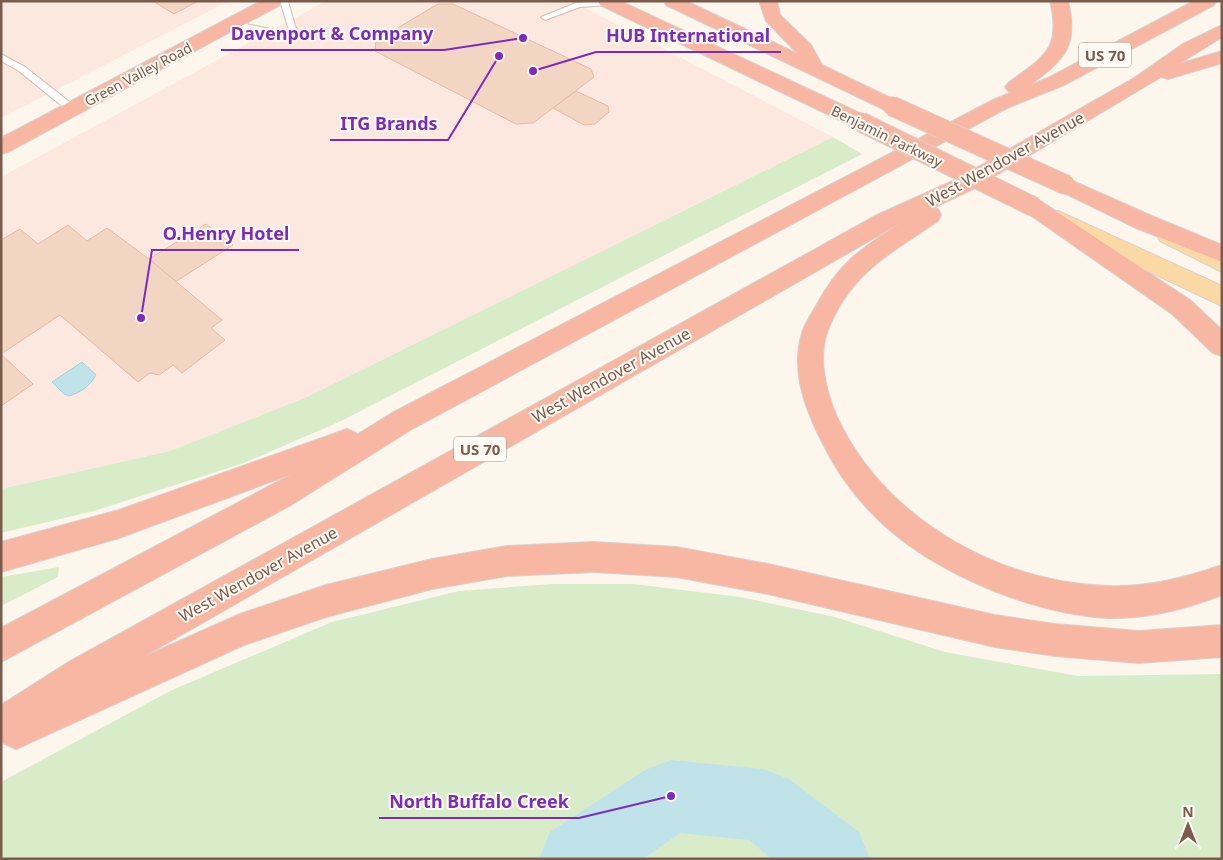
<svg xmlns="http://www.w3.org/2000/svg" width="1223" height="860" font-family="'Noto Sans',sans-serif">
  <rect width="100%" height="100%" fill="#fdf6ec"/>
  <g fill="#fde8e0">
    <polygon points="1,1 229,1 1,118"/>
    <polygon points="326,1 572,1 833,137 305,398 170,451 1,489 1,177"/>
  </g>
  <g fill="#d8ecc9">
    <polygon points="833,137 862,154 341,421 244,463 94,511 1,533 1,489 170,451 305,398"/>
    <polygon points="59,567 58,577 1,606 1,577"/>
    <polygon points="553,584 634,584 740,597 835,617 945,652 1078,676 1222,674 1222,859 1,859 1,782 172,690 332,622 459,591"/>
  </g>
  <path fill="#bfe3e8" stroke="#a5d3da" d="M82 362 96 375C89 387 81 392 69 396L64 394 52 382Z"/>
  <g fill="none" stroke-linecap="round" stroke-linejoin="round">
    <polygon fill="#bfe3e8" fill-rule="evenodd" points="671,760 763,769 789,779 859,832 870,859 772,859 749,840 680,833 643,859 539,859 550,832 645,770"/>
  </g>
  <g fill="#f3d5c3" stroke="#e6bba3">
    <polygon points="153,1 198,1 174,14"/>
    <polygon points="438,4 453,4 591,69 594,77 533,123 516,124 375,51 376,41"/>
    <polygon points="576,91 608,106 609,112 595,124 584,125 553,108"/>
    <polygon points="206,224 233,245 175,282 149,259"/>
    <polygon points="68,225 87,241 107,228 149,259 222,320 211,328 225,340 182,373 173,365 159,375 150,373 138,382 60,315 1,354 33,384 1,406 1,240 20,229 38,244"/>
  </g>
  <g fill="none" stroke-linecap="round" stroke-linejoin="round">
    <defs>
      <g id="lane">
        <polygon points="280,1 288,1 295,26 302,37 300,39 231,27 227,24 231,21 290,33"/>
        <polygon points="591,1 613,2 609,5 580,7 545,20 541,17 576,3"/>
        <polygon points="1,54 25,67 76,107 76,111 68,111 19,71 1,61"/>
      </g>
      <g id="primary">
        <polygon points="1058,211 1222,286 1222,306 1050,225 1047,219 1050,213"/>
        <polygon points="1168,227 1222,252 1222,272 1160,241 1157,235 1160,229"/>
      </g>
      <g id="highway">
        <polygon points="261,1 282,1 280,5 8,152 1,154 1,138"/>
        <polygon points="598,1 620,1 868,117 871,122 868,127 861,128 854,127 600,5"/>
        <polygon points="664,1 686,1 798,54 766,21 759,1 777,1 780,15 811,45 822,65 899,102 902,106 899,110 892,112 885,110 666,5"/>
        <path d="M1050 1H1068C1079 46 1065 59 1030 85L1050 77 1194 1H1216L1214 5 1064 85 1007 108 412 429 291 505 1 662V628L292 474 119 538 1 572V542L119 510 347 429 358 434 392 413 993 100 1012 92 1008 91 1005 87 1008 83C1044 57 1062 49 1050 1Z"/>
        <path d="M1222 25V37L1179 64 1222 51V63L1168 79 1161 77 973 189 933 208 938 209 941 215 938 221C890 254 851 272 828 330 816 361 828 401 843 429 893 523 1001 582 1107 586 1146 588 1185 578 1222 565V595C1186 609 1147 619 1108 618 1069 616 1030 605 994 591 916 559 857 516 820 438 804 406 791 369 802 333 805 323 811 315 816 306 841 260 861 249 904 221L141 658 240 614 326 585 432 559 507 546 594 542 676 547 768 564 995 615 1055 624 1139 631 1222 625V657L1139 663 1055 656 995 647 768 594 676 577 594 572 507 576 432 589 326 617 244 645 16 749 1 742V705L67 663 877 215 957 179 1134 78 1183 44Z"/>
        <polygon points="1066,178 1152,216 1222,245 1222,262 1136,228 1058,190 1055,185 1058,180"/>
        <polygon points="1034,199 1042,202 1190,300 1222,330 1222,356 1213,353 1172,314 1026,212 1023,207 1026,202"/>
      </g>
    </defs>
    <use href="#lane" stroke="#d1beb0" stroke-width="2"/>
    <use href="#primary" stroke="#dad1cd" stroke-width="2"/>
    <use href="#highway" stroke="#dad1cd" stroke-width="2"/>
    <use href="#lane" fill="#fff" fill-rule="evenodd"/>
    <use href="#primary" fill="#fbd9a5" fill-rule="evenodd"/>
    <use href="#highway" fill="#f7b7a3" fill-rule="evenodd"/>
    <defs>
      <g id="highway-bridge">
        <polyline points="892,106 1066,185"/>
        <polyline points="861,122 1034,207"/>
      </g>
    </defs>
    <use href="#highway-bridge" stroke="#dad1cd" stroke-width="21" stroke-linecap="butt"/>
    <use href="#highway-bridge" stroke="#f7b7a3" stroke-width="19"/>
  </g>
  <g text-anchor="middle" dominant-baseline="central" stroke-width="4" stroke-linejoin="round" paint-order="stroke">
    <g font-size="14" fill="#7a5c4d" stroke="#fffaf3">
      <text transform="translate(138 74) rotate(-28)">Green Valley Road</text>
      <text transform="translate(887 136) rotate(26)">Benjamin Parkway</text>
    </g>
    <g fill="#fffaf3" stroke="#a28b7f" stroke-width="1">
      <rect x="1079" y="42.5" width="52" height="25" rx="4"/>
      <rect x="454" y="436.5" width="52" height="25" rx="4"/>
    </g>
    <g font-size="15" font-weight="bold" fill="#7a5c4d">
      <text x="1105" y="55">US 70</text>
      <text x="480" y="449">US 70</text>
    </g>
    <g font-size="16" fill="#7a5c4d" stroke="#fffaf3">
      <text transform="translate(1005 159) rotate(-29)">West Wendover Avenue</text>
      <text transform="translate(611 375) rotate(-29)">West Wendover Avenue</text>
      <text transform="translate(258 574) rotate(-29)">West Wendover Avenue</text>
    </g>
  </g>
  <path fill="none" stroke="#7b2cbf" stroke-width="2" d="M523 38L444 50H221M533 71L596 52H781M499 56L448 140H330M141 318L152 250H299M671 796L579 818H379"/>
  <g fill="#7b2cbf" stroke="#fffaf3" stroke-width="2">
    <circle cx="523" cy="38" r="5"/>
    <circle cx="533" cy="71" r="5"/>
    <circle cx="499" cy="56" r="5"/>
    <circle cx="141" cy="318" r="5"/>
    <circle cx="671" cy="796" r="5"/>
  </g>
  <g font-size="18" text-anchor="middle" font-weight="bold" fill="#7b2cbf" stroke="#fffaf3" stroke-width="4" stroke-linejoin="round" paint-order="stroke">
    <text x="332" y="40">Davenport &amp; Company</text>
    <text x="688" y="42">HUB International</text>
    <text x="389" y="130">ITG Brands</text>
    <text x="226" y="240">O.Henry Hotel</text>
    <text x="479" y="808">North Buffalo Creek</text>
  </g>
  <rect width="1223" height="860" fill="none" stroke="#7a5c4d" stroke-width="5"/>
  <g transform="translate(1188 825)" stroke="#fffaf3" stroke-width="4" paint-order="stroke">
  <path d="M0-4L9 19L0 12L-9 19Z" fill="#7a5c4d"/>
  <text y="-8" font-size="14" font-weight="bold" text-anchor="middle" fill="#7a5c4d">N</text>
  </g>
</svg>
